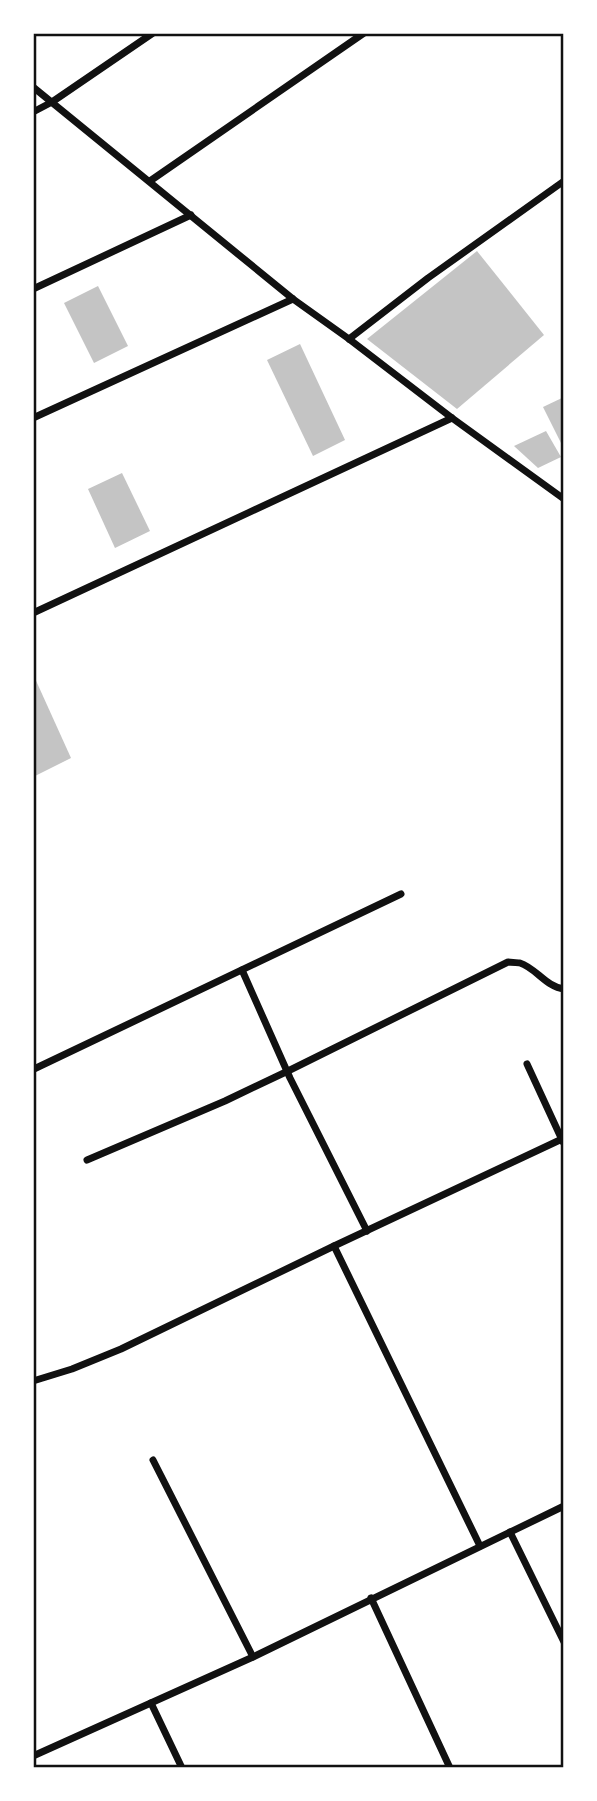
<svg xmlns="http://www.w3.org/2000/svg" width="597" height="1801" font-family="'Fira Sans',sans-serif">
  <rect width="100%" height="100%" fill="#fff"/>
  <g fill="#c4c4c4">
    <polygon points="477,251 544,335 457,409 367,339"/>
    <polygon points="98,286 128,346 94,363 64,303"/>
    <polygon points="300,344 345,440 313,456 267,360"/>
    <polygon points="564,397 564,449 543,407"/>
    <polygon points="546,431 561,457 538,468 514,446"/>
    <polygon points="122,473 150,531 115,548 88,489"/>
    <polygon points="33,674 71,758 33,777"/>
  </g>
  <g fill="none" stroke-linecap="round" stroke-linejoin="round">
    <g stroke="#111" stroke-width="7">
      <polyline points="33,87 293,299 349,339 452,418 564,499"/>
      <polyline points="33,112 52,102 153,33"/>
      <polyline points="150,181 364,33"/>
      <polyline points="33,289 191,215"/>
      <polyline points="349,339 428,278 564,181"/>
      <polyline points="33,418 293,299"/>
      <polyline points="33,613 452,418"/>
      <polyline points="242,970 290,1078 367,1231"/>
      <polyline points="527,1064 563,1142"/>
      <polyline points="34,1069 401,894"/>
      <path d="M87 1160 225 1101 288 1071 508 962C510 962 519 963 520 963 536 968 546 987 564 989"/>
      <polyline points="334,1246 562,1139"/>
      <polyline points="33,1381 72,1369 121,1349 334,1246 480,1546"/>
      <polyline points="153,1460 253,1657"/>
      <polyline points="510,1532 564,1642"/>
      <polyline points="371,1598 450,1768"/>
      <polyline points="151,1703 182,1768"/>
      <polyline points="33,1756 253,1657 564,1506"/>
    </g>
  </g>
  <rect width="597" height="1801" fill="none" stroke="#ffffff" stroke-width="70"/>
  <rect x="35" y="35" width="527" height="1731" fill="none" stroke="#111" stroke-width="2.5"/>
</svg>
